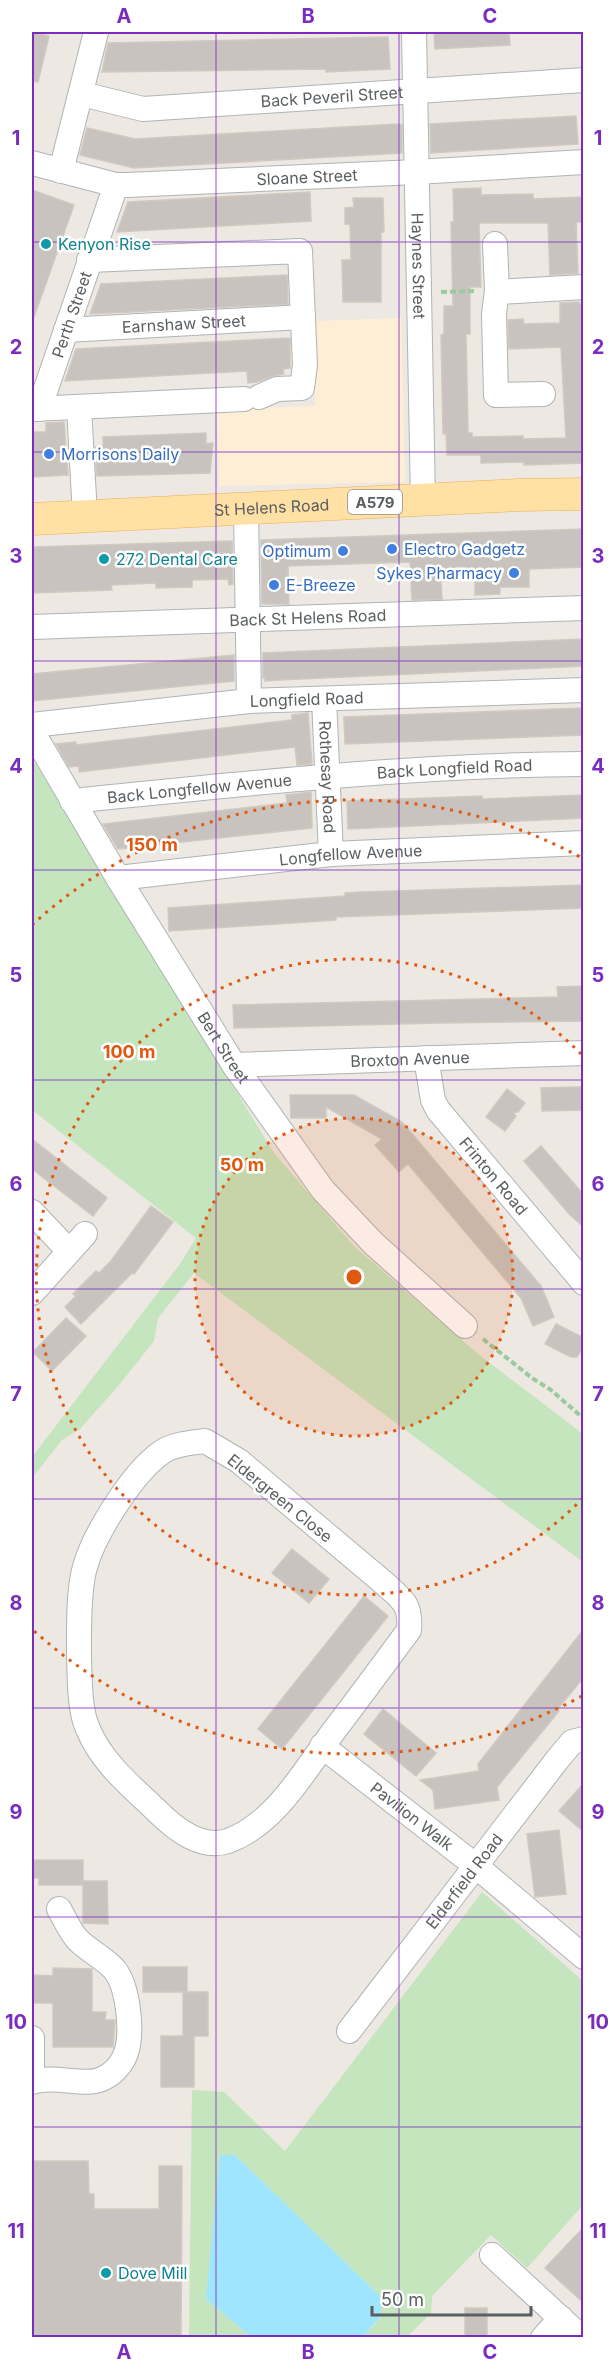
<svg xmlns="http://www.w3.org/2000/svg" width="615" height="2369" font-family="Inter,sans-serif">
  <rect width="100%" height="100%" fill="#ede8e1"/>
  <polygon fill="#feeed6" points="401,318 405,482 219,486 217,409 315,406 313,321"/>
  <g fill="#c4e5bd">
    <polygon points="32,761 35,763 274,1153 354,1246 478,1354 583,1434 583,1562 194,1273 158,1318 154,1341 119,1385 80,1429 62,1440 32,1478 32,1457 180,1264 196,1238 32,1110"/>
    <polygon points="482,1892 583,1981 583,2205 527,2268 491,2235 432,2296 431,2313 407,2337 363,2337 381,2317 380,2297 235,2155 221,2155 206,2299 251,2337 189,2338 192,2090 224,2092 285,2151"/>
  </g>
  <polygon fill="#a0e5ff" points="220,2155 235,2155 381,2297 381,2316 363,2337 251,2337 206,2299"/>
  <g fill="#c8c3be" stroke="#d1c9c0" stroke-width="1.5">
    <polygon points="32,32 49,36 38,82 32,81"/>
    <polygon points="434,32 509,32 510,45 435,49"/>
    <polygon points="388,37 390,69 326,72 326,69 102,72 108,43"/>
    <polygon points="576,116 578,144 431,153 430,124"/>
    <polygon points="398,124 402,125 402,153 134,168 80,155 87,128 135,139"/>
    <polygon points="481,188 481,195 533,194 533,199 584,197 584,222 576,222 578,273 550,275 548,223 479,223 481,287 470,287 470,334 466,334 468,433 472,433 472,437 523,436 523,439 566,438 561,347 509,349 508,320 523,319 524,324 560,323 560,303 579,302 579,304 584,304 584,463 524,465 524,462 481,463 481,455 447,455 446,433 443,434 441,335 444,334 444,306 453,306 451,222 454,222 453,189"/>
    <polygon points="32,190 74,205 34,317 32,316"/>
    <polygon points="310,192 311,221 117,232 128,202"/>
    <polygon points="353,198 383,198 384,232 381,232 381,302 343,302 342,260 351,260 350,224 345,224 345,208 354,207"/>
    <polygon points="287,275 288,304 90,314 101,284"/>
    <polygon points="290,338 290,368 283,369 284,374 272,376 257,382 248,383 247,371 65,381 76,349"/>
    <polygon points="64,422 68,475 32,477 32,432 46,432 46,423"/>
    <polygon points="206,433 206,444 213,443 210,473 97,476 95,447 103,447 103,437"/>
    <polygon points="584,529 584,567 529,569 529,587 500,587 500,594 475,595 475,579 441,581 442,599 412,600 410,562 288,566 289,604 262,604 261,540"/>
    <polygon points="232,541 233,584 229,585 228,579 192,580 192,587 156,588 156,583 111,585 112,590 32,593 32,547"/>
    <polygon points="584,639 584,666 279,680 265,681 265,678 263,678 263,653"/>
    <polygon points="234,655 234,681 32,701 32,674"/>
    <polygon points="584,708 584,735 345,744 344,717"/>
    <polygon points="308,713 312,764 297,765 295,747 79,772 79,766 69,767 56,744 76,742 76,745 292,720 292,715"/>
    <polygon points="311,792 312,828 118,849 103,824 287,803 286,795"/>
    <polygon points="584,795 584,818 348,829 347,801 482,796 482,799"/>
    <polygon points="584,885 584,908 336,917 336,920 169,931 168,908 345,896 345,893 363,892"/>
    <polygon points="584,986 584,1021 439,1023 234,1028 233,1005 558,997 557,987"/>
    <polygon points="576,1087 584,1087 584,1110 542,1111 541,1088"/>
    <polygon points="507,1089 525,1103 518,1112 513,1112 516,1116 505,1131 486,1117"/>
    <polygon points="290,1095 354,1095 402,1122 541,1286 554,1317 533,1326 521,1298 408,1164 399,1172 375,1145 382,1139 326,1107 326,1118 291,1118"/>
    <polygon points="32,1139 107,1198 93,1216 32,1169"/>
    <polygon points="541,1146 584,1195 584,1227 570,1215 524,1161"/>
    <polygon points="151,1206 173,1222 134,1274 132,1273 81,1324 65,1307 76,1296 73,1294 96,1271 99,1273 111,1261"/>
    <polygon points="66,1318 86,1336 52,1371 33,1352"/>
    <polygon points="556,1324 584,1338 584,1346 577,1357 571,1357 545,1344"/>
    <polygon points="292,1549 329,1579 309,1603 272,1573"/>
    <polygon points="364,1596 388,1616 282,1749 258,1729"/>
    <polygon points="584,1629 584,1677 557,1710 559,1711 497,1787 499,1800 435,1809 433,1790 420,1780 479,1771 478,1764"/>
    <polygon points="383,1709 436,1753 416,1776 364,1734"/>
    <polygon points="584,1783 584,1832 559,1811"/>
    <polygon points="559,1830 566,1894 535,1897 527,1834"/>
    <polygon points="32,1860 83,1860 83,1885 39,1885 39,1878 32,1878"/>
    <polygon points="83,1881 107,1881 108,1924 83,1923"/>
    <rect x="143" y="1967" width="44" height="25"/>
    <polygon points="53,1968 92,1969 92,2012 106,2012 105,2020 115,2020 113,2047 53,2047 53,2003 32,2003 32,1975 53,1976"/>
    <polygon points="183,1992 208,1992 208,2036 194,2036 194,2087 161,2087 161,2036 183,2036"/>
    <polygon points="32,2161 88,2161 89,2194 94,2194 94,2209 159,2209 159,2166 182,2166 181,2337 32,2337"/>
    <polygon points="584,2227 584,2303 545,2268"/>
    <rect x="465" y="2308" width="22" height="29"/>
  </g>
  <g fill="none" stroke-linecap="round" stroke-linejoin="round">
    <defs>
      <g id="minor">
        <path id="s1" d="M414 32 423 500"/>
        <path id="s2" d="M82 94 143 109 584 80"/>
        <path id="s3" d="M32 163 116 185H127L416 172 584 162"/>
        <polyline points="61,171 96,32"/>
        <polyline points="495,244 497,290 494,314 496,395 543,394"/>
        <polyline points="89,260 300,251 305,365 302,388 277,389 259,397"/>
        <polyline points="497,292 584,287"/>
        <path id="s4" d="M66 330 303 317"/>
        <polyline points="79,407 85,516"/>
        <polyline points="32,409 244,399"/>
        <path id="s5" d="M39 409 116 185"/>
        <polyline points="246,508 249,701"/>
        <path id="s6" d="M32 627 584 608"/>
        <path id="s7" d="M324 699 331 854"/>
        <path id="s8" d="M32 725 249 701 584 690"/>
        <path id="s9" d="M32 731 118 878 234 1065 323 1190 373 1243 465 1326"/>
        <path id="s10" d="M72 801C242 784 412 765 584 764"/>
        <path id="s11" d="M118 878 331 854 584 843"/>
        <path id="s12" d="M426 1058 433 1100 438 1110 584 1283"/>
        <path id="s13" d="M234 1065 584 1053"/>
        <polyline points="32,1212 69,1251"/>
        <polyline points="32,1293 85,1234"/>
        <path d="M205 1441 239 1461 384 1583C403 1600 411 1604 409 1630 384 1664 359 1698 333 1732 305 1770 275 1824 228 1841 201 1850 175 1829 157 1811 131 1786 102 1763 88 1729 79 1710 80 1678 79 1658 79 1634 78 1589 85 1567 94 1534 133 1472 162 1452 173 1444 191 1443 205 1441Z"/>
        <path id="s14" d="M322 1746 476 1866 584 1957"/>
        <path id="s15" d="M349 2031 557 1760 572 1742 584 1739"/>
        <polyline points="32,2081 32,2038"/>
        <path d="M32 2082C55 2074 85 2088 104 2078 112 2074 120 2066 124 2058 134 2038 129 1987 114 1969 104 1958 89 1951 78 1940 70 1932 65 1919 59 1909"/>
        <polyline points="492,2255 582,2338"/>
        <polyline points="543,2338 561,2318"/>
      </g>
      <g id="major">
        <path id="s16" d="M32 519 519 495 584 494"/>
      </g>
    </defs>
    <use href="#minor" stroke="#afb4b7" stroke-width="26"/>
    <use href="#major" stroke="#f1ac57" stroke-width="33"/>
    <g stroke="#9acb9f" stroke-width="4" stroke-dasharray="6 3" stroke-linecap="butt">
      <polyline points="441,292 476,291"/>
      <polyline points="483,1339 532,1378 551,1390 584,1419"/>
    </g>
    <use href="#minor" stroke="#fff" stroke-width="24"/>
    <use href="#major" stroke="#ffe1a5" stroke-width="32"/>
  </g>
  <path fill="none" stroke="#7b2cbf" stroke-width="1.5" stroke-opacity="0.55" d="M216 32V2338M399 32V2338M32 242H584M32 452H584M32 661H584M32 870H584M32 1080H584M32 1289H584M32 1499H584M32 1708H584M32 1917H584M32 2127H584"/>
  <circle cx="354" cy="1277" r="159" fill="#e15910" fill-opacity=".12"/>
  <g fill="none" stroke="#e15910" stroke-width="3" stroke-dasharray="3 6">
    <circle cx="354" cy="1277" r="159"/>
    <path d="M583 1498A318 318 0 1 1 583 1056"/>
    <path d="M582 1696A477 477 0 0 1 32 1629M32 925A477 477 0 0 1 582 858"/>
  </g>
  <g fill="#0f9aa8" stroke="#fff" stroke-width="2">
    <circle cx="46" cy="244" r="6"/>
    <circle cx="104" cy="559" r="6"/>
    <circle cx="106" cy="2273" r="6"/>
  </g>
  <g fill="#3f7fe0" stroke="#fff" stroke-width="2">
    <circle cx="49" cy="454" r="6"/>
    <circle cx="392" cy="549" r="6"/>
    <circle cx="343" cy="551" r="6"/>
    <circle cx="514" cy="573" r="6"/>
    <circle cx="274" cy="585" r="6"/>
  </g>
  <g text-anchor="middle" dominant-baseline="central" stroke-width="5" stroke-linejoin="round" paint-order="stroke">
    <rect fill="#fff" stroke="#8c8f91" stroke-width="1.5" x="348" y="490" width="54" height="24" rx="4.5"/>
    <g font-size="15" font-weight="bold" fill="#5a5f62">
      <text x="375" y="502">A579</text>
    </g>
    <g font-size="16" fill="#5a5f62" stroke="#fff">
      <text stroke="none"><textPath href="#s2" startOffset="252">Back Peveril Street</textPath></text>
      <text stroke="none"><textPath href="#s3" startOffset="278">Sloane Street</textPath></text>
      <text stroke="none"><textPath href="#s1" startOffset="234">Haynes Street</textPath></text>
      <text stroke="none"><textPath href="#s5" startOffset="100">Perth Street</textPath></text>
      <text stroke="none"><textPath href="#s4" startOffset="118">Earnshaw Street</textPath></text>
      <text stroke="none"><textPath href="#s16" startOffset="240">St Helens Road</textPath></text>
      <text stroke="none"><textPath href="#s6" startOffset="276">Back St Helens Road</textPath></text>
      <text stroke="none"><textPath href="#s8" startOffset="276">Longfield Road</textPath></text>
      <text stroke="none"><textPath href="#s10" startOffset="384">Back Longfield Road</textPath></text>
      <text stroke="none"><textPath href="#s7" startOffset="78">Rothesay Road</textPath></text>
      <text stroke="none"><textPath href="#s10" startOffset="128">Back Longfellow Avenue</textPath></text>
      <text stroke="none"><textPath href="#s11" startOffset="234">Longfellow Avenue</textPath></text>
      <text stroke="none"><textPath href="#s9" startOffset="370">Bert Street</textPath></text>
      <text stroke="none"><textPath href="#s13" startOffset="176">Broxton Avenue</textPath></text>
      <text stroke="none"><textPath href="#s12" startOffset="140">Frinton Road</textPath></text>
      <text transform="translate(280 1498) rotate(39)">Eldergreen Close</text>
      <text stroke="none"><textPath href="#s14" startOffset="114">Pavilion Walk</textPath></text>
      <text stroke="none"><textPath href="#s15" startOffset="189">Elderfield Road</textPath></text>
    </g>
    <g font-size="16" fill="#0d838f" stroke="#fff" text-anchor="start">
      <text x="58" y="244">Kenyon Rise</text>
      <text x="116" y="559">272 Dental Care</text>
      <text x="118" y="2273">Dove Mill</text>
    </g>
    <g font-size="16" fill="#366cbe" stroke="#fff" text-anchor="start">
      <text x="61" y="454">Morrisons Daily</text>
      <text x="404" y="549">Electro Gadgetz</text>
      <text x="331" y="551" text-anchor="end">Optimum</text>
      <text x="502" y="573" text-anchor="end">Sykes Pharmacy</text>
      <text x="286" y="585">E-Breeze</text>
    </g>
  </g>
  <circle cx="354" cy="1277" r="9" fill="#e15910" stroke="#fff" stroke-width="3"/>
  <g font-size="18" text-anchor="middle" font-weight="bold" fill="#e15910" stroke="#fff" stroke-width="5" stroke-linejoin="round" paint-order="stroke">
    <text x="152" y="851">150 m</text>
    <text x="129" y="1058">100 m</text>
    <text x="242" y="1171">50 m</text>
  </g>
  <rect width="615" height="2369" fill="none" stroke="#ffffff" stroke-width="66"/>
  <path d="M372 2306v9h159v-9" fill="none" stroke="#5a5f62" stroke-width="3"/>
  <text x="381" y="2306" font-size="18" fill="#5a5f62" stroke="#ffffff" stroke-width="4.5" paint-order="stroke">50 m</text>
  <rect x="33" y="33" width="549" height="2303" fill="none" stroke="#7b2cbf" stroke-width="2"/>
  <g font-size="20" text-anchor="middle" font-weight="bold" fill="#7b2cbf">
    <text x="124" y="23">A</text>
    <text x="308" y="23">B</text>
    <text x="490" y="23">C</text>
    <text x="16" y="145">1</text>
    <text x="598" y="145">1</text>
    <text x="16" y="354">2</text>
    <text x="598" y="354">2</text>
    <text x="16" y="563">3</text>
    <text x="598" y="563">3</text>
    <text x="16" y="773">4</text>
    <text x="598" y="773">4</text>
    <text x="16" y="982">5</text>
    <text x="598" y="982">5</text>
    <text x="16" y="1191">6</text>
    <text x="598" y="1191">6</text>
    <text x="16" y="1401">7</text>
    <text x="598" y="1401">7</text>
    <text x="16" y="1610">8</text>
    <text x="598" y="1610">8</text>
    <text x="16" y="1819">9</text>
    <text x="598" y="1819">9</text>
    <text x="16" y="2029">10</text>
    <text x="598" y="2029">10</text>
    <text x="16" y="2238">11</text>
    <text x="598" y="2238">11</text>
    <text x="124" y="2359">A</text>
    <text x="308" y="2359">B</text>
    <text x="490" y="2359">C</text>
  </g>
</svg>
